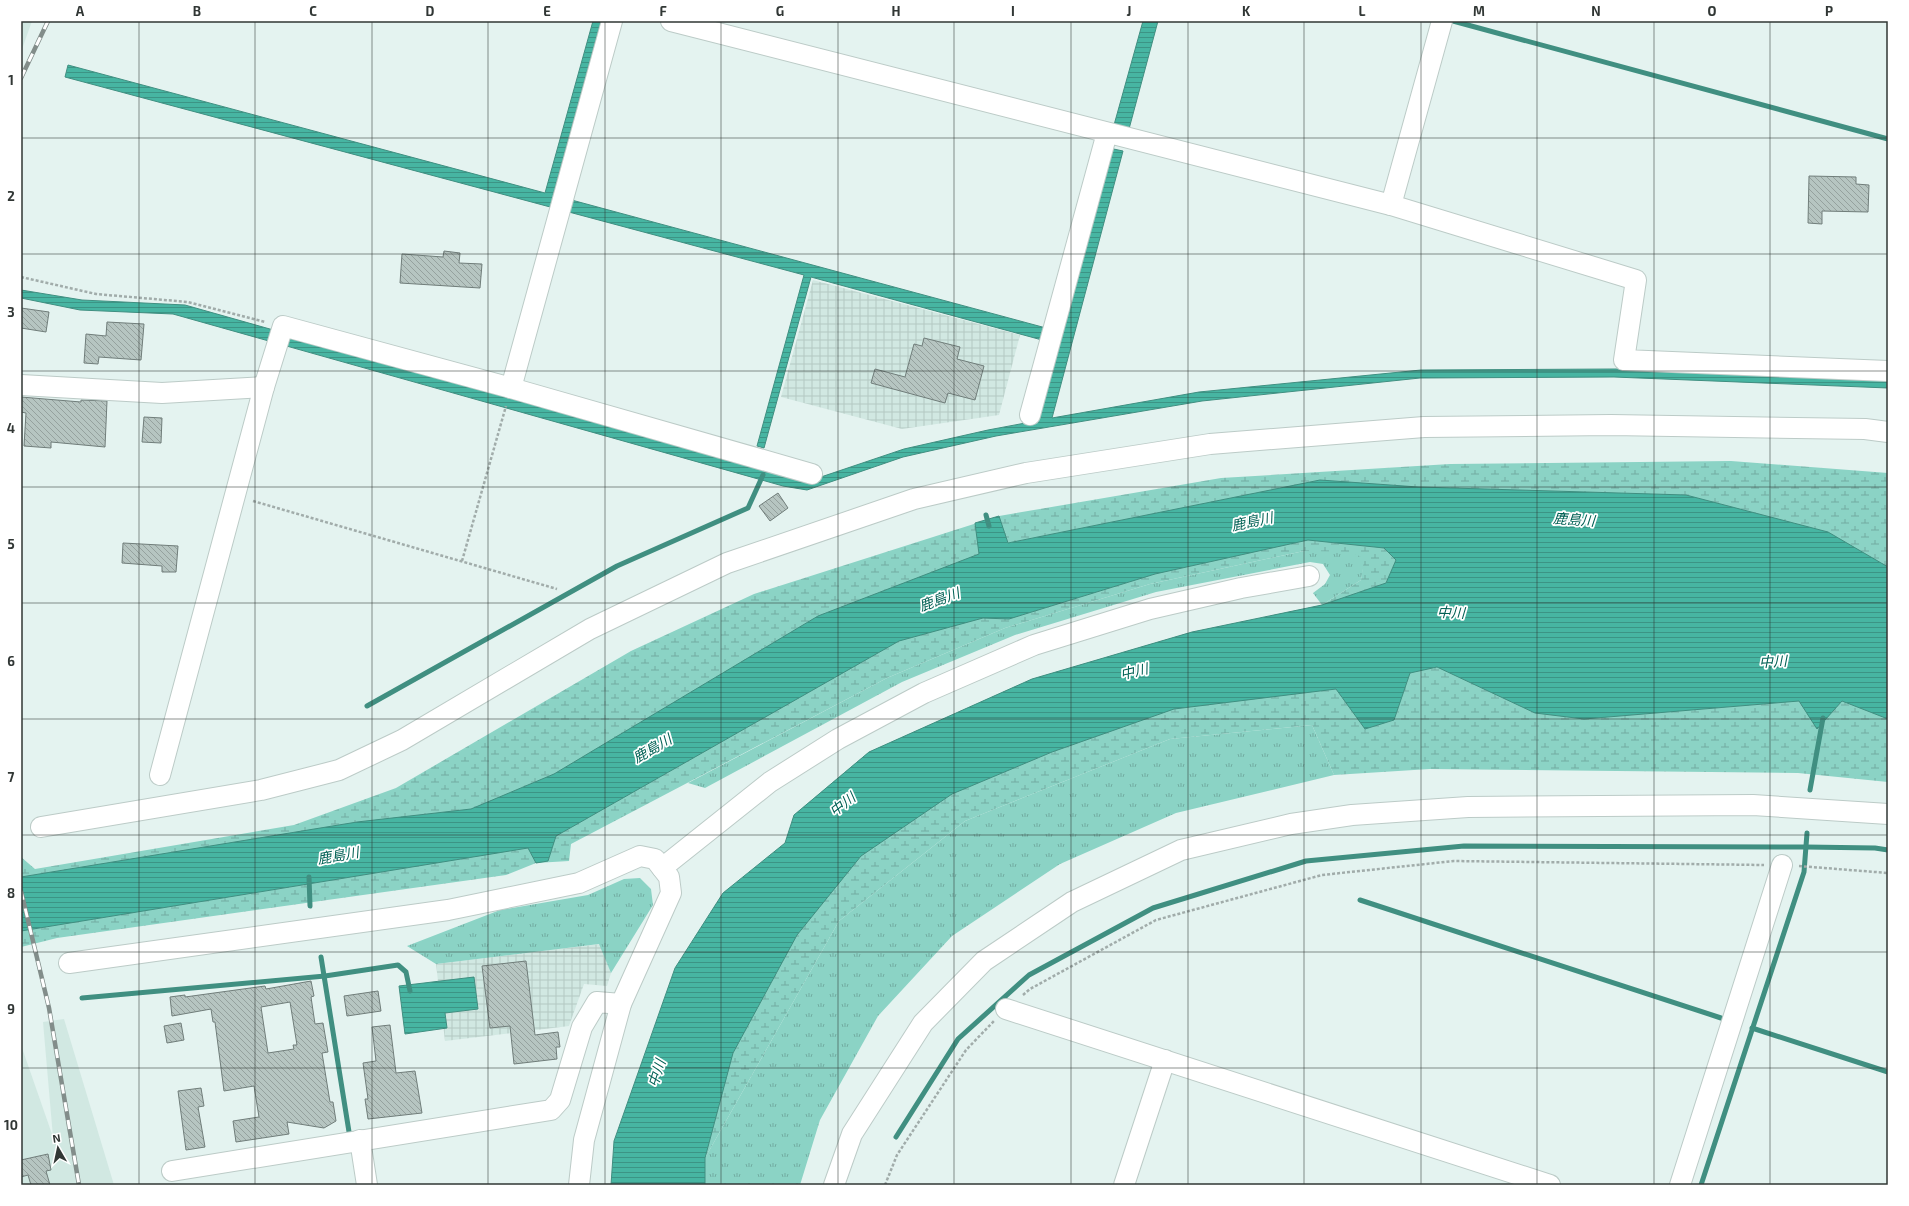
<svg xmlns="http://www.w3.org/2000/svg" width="1909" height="1206" font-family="'Exo 2','Noto Sans JP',sans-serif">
  <defs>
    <pattern id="industrial-grid" width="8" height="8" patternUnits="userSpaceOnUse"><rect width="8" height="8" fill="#d1e8e2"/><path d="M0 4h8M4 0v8" fill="none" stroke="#b4c8c2"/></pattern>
    <pattern id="grass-tufts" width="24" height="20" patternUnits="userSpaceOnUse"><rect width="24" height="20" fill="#8bd3c5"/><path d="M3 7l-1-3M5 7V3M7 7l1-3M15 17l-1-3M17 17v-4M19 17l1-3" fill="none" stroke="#72aca1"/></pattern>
    <pattern id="wetland-marsh" width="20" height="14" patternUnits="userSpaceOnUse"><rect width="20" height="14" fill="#8bd3c5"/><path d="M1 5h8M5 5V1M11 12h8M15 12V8" fill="none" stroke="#72aca1"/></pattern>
    <pattern id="water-rules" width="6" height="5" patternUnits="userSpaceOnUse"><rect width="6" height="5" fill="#47b5a2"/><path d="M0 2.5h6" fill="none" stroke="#3c9485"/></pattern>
    <pattern id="building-back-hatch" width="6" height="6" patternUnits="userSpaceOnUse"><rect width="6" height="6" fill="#b6c5c1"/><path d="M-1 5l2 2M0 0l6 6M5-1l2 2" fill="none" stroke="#95a19e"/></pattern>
  </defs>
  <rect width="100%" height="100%" fill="#e4f3f0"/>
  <g fill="#d1e8e2">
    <polygon points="21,21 32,21 21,52"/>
    <polygon points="64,1019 114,1185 21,1185 21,1045 53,1137 43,1022"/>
  </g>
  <g fill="url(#industrial-grid)">
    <polygon points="813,280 1020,335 999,415 902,429 781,397"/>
    <polygon points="600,944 611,973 607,986 584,984 569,1026 445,1041 436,964"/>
  </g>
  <g fill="url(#grass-tufts)">
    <polygon points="1304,551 1352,551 1365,558 1361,580 1322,605 1313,593 1325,584 1330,575 1323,564 1310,562 1156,592 1015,635 902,682 705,788 688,783 887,678 1005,628 1150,584"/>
    <polygon points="1312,725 1334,775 1176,813 1060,864 952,936 878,1016 820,1120 800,1185 705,1185 705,1158 839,921 965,821 1170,739"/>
    <polygon points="640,878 651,889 653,905 611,973 599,944 436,964 407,946 500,910 588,895 624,879"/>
  </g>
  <g fill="url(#wetland-marsh)">
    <polygon points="1731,461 1888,473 1888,591 1326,488 1025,562 469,823 21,889 21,857 35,869 294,825 396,788 631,651 754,594 999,516 1221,478 1450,464"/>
    <polygon points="1330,518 1487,596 794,815 869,752 1032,679 1192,632 1322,605 1361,580 1364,559 1352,552 1304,551 1150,584 1005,628 887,678 571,844 569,861 536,863 506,875 57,938 21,947 21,916 521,833 881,630"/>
    <polygon points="1355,637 1888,689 1888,782 1798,773 1430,769 1334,775 1312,725 1170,739 965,821 839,921 705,1158 705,1185 674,1185 828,836"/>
  </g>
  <g fill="url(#water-rules)" stroke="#408f81">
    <polygon points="593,21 601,21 553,195 1046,328 1042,340 811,277 764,448 757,446 804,275 65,77 68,65 545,193"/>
    <polygon points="1143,21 1158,21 1129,129 1114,125"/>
    <polygon points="1109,148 1123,151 1052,418 1199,392 1421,370 1616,369 1888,379 1888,388 1614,377 1420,378 1202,401 996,436 903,457 807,490 783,486 173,314 80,310 21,298 21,290 82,300 185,305 786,475 812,480 904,449 988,430 1036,421"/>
    <polygon points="1320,480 1418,487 1686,495 1828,532 1888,567 1888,719 1842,701 1817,729 1799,701 1584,719 1535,713 1437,667 1410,673 1394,720 1365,729 1336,689 1174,709 1052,752 952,794 861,856 797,935 733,1053 705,1158 705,1185 611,1185 614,1141 675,968 723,893 785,843 794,815 869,752 1032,679 1192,632 1322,605 1386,583 1396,560 1384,548 1308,540 1155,574 1009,619 983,618 899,641 556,836 548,861 536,863 528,848 21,931 21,877 357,822 471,809 554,774 818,616 979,554 975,523 999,516 1008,543"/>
    <polygon points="474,977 478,1009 445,1013 447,1028 405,1034 399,986"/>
  </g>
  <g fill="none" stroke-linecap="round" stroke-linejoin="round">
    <g stroke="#408f81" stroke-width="5">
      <polyline points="1453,21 1888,139"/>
      <polyline points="986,515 989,526"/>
      <polyline points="367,706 617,566 748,508 763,475"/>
      <polyline points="1810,790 1823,718"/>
      <polyline points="309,877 310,906"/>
      <polyline points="1360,900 1721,1018"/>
      <polyline points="321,957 350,1138"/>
      <polyline points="82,998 325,976 398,965 406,972 410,991"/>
      <polyline points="1752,1028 1888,1072"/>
      <polyline points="896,1137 958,1039 1029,975 1153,908 1306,861 1464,846 1806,847 1875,848 1888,850"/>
      <polyline points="1701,1185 1804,872 1807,833"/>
    </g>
  </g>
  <g fill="url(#building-back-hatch)" stroke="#707d7a" fill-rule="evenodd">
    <polygon points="1809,176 1856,177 1856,184 1869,185 1868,212 1822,211 1822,224 1808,223"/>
    <polygon points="444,251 460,253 459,263 482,264 480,288 400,283 402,254 443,257"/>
    <polygon points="21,308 49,312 46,332 21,328"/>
    <polygon points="107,322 144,324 141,360 99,357 98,364 84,363 86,334 106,336"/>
    <polygon points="924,338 960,347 957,359 984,366 975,400 948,393 945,403 871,383 875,369 905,377 914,344 922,346"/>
    <polygon points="21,397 81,402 81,400 107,401 105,447 51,442 51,448 24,446 26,413 21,412"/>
    <polygon points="144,417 162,418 161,443 142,442"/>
    <polygon points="778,493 788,508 770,521 759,506"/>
    <polygon points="123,543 178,546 176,572 162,572 162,566 122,563"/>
    <polygon points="526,961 535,1035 558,1032 560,1047 556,1047 557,1059 514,1064 510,1026 490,1028 482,966"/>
    <path d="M311 981 314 996 311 997 315 1024 323 1023 328 1052 322 1053 330 1102H333L336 1121 324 1128 287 1122 289 1134 236 1142 233 1121 259 1117 254 1086 224 1091 215 1022H213L211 1009 172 1016 170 997 185 995V997L265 986 266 989ZM290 1002 297 1045H293L294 1049 268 1053 261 1007Z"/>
    <polygon points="378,991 381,1011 347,1016 344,996"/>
    <polygon points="181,1023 184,1040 167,1043 164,1026"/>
    <polygon points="390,1025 396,1073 415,1071 422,1113 368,1119 365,1099 368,1099 363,1063 376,1061 372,1027"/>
    <polygon points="201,1088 204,1106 198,1107 205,1147 186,1150 178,1091"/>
    <polygon points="48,1154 51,1170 46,1171 50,1185 31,1185 28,1175 21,1177 21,1160"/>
  </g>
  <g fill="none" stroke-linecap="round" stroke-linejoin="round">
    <defs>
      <g id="minor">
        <polyline points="671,21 1391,205 1636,280 1624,360 1888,371"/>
        <polyline points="1391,205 1442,21"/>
        <polyline points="21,385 162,393 264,387"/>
        <polyline points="511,388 612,21"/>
        <polyline points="1030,415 1107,133"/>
        <polyline points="160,775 264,387 283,326 511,388 812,474"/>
        <polyline points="41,827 261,790 339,770 402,740 590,629 727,563 914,499 1026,473 1210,444 1424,427 1611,425 1865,429 1888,432"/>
        <polyline points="662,868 770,782 838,739 924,693 1034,645 1150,609 1241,588 1309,576"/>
        <polyline points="69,963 448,910 579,883 640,856 655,859 669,877 671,893 621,1004 584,1140 579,1185"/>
        <polyline points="1006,1009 1550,1185"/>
        <polyline points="360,1140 367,1185"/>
        <polyline points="172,1171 551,1110 560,1100 582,1027 597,1002 621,1004"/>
        <polyline points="834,1185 852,1134 923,1023 984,961 1072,902 1181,850 1291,824 1352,815 1468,807 1753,805 1888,814"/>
        <polyline points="1124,1185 1165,1060"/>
        <polyline points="1680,1185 1782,865"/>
      </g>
    </defs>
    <use href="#minor" stroke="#bccbc7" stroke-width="22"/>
    <g stroke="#a1acaa" stroke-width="2.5" stroke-dasharray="3 2" stroke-linecap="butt">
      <polyline points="21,277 96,294 188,302 265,322"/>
      <polyline points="253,501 557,589"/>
      <polyline points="462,561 506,406"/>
      <polyline points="1799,866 1888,873"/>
      <polyline points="1023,995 1030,989 1156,920 1322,875 1454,861 1764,865"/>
      <polyline points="885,1185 897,1155 966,1050 994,1021"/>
    </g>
    <use href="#minor" stroke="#fff" stroke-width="20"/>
    <defs>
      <g id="rail">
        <polyline points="21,78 48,21"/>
        <polyline points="21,891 49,1008 79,1185"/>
      </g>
    </defs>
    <use href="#rail" stroke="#828d8a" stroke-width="4.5"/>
    <use href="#rail" stroke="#fff" stroke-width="3" stroke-dasharray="9" stroke-linecap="butt"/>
  </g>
  <path fill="none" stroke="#313735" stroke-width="1" stroke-opacity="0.55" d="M139 21V1185M255 21V1185M372 21V1185M488 21V1185M605 21V1185M721 21V1185M838 21V1185M954 21V1185M1071 21V1185M1188 21V1185M1304 21V1185M1421 21V1185M1537 21V1185M1654 21V1185M1770 21V1185M21 138H1888M21 254H1888M21 371H1888M21 487H1888M21 603H1888M21 719H1888M21 835H1888M21 952H1888M21 1068H1888"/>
  <g text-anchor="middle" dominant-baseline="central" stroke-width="3.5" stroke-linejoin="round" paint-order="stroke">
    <g font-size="14" font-style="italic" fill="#006054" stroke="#fff">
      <text transform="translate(1574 519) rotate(4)">鹿島川</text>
      <text transform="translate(1252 521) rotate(-12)">鹿島川</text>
      <text transform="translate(939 599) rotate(-20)">鹿島川</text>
      <text transform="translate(1451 612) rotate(2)">中川</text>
      <text transform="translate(1773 661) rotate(-3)">中川</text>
      <text transform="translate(1134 671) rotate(-13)">中川</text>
      <text transform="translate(652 748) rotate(-30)">鹿島川</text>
      <text transform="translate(842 804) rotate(-38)">中川</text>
      <text transform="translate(338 855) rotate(-10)">鹿島川</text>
      <text transform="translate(656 1073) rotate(-72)">中川</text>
    </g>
  </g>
  <rect width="1909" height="1206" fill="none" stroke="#ffffff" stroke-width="44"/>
  <g transform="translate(58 1148) rotate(351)" stroke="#ffffff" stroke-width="3" paint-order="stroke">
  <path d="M0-3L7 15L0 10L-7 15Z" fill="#313735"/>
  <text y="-6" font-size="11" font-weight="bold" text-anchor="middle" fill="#313735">N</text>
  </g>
  <rect x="22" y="22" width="1865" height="1162" fill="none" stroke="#313735" stroke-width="1.5"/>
  <g font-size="13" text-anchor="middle" font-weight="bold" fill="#313735">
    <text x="80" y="16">A</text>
    <text x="197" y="16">B</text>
    <text x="313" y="16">C</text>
    <text x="430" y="16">D</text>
    <text x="547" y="16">E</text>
    <text x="663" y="16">F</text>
    <text x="780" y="16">G</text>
    <text x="896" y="16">H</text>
    <text x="1013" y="16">I</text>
    <text x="1129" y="16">J</text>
    <text x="1246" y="16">K</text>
    <text x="1362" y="16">L</text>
    <text x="1479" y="16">M</text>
    <text x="1596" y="16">N</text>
    <text x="1712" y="16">O</text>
    <text x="1829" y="16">P</text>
    <text x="11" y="85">1</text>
    <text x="11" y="201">2</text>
    <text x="11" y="317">3</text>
    <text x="11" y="433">4</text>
    <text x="11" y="549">5</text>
    <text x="11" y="666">6</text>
    <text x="11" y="782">7</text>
    <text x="11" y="898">8</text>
    <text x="11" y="1014">9</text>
    <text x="11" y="1130">10</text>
  </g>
</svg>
